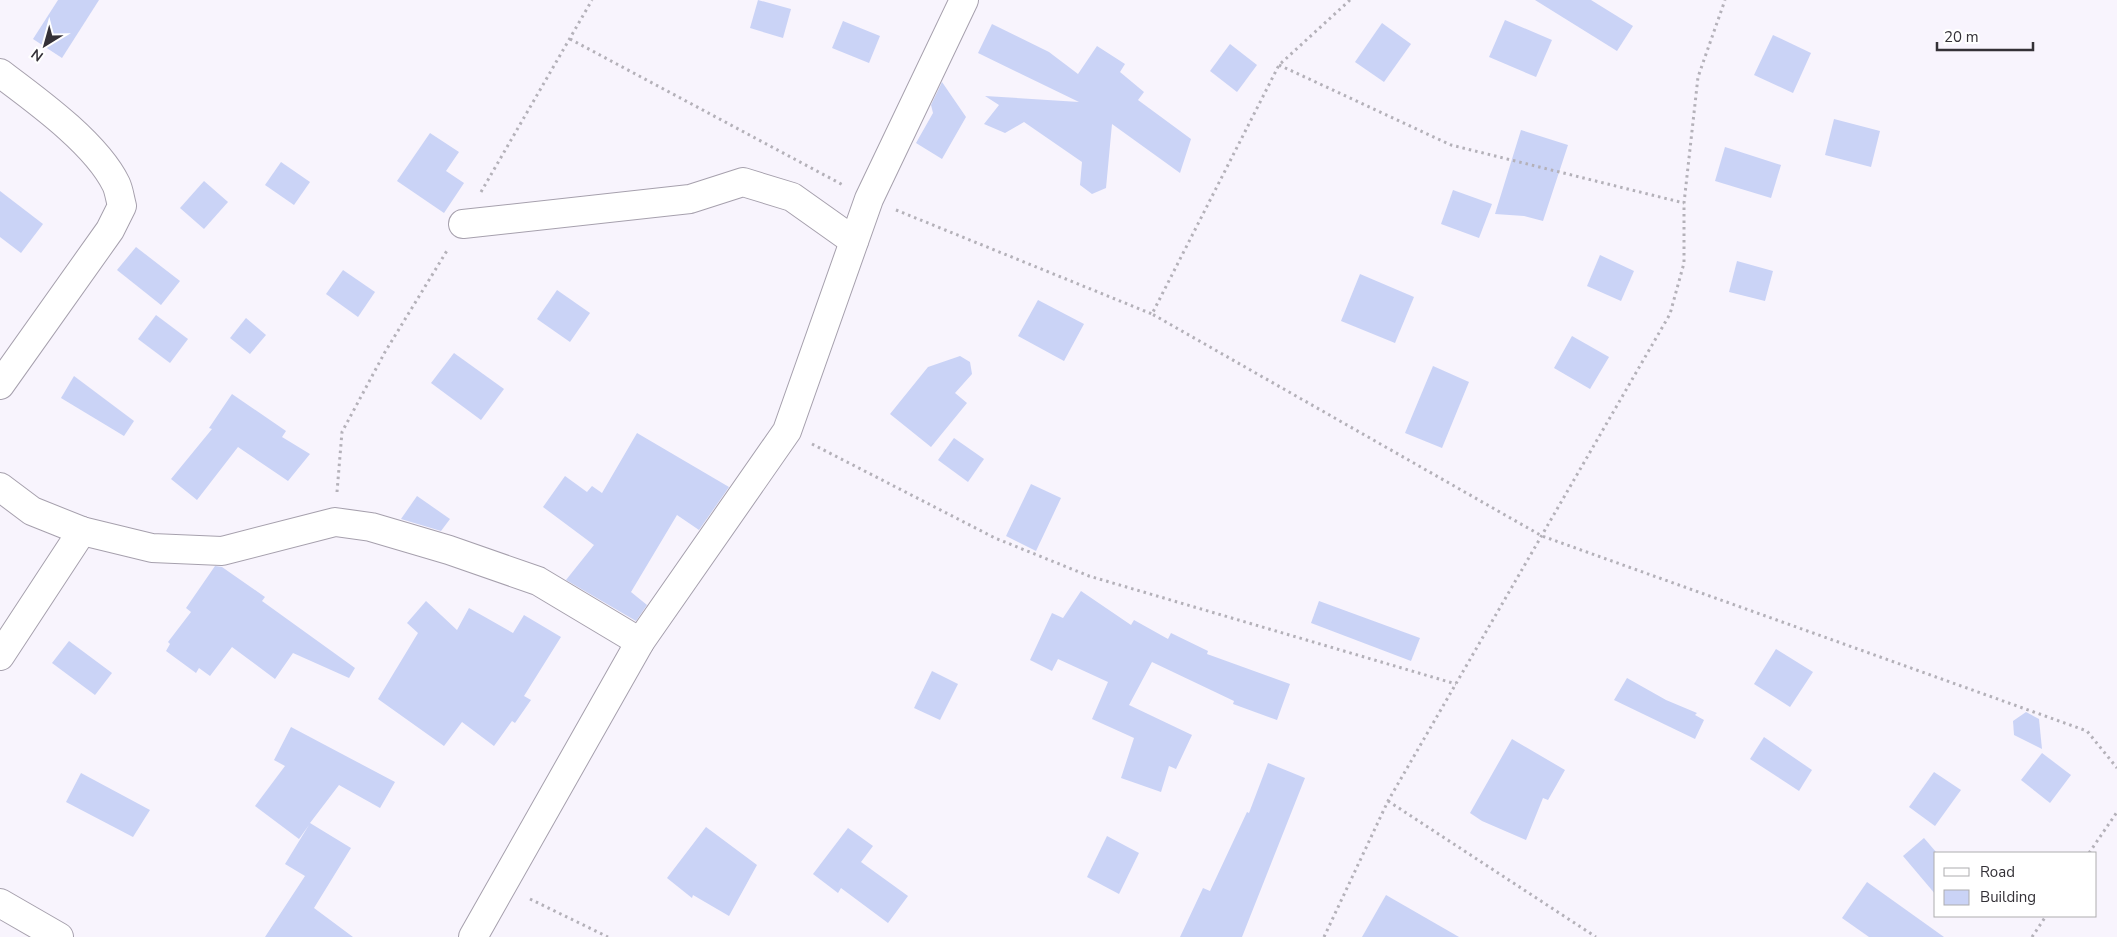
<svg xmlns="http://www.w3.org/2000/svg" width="2117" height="937" font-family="'Nunito Sans',sans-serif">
  <rect width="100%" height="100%" fill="#f8f4fd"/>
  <g fill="#cad3f6">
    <polygon points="58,0 99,0 62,58 33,39"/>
    <polygon points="758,0 791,9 783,38 750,28"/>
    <polygon points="1535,0 1591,0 1633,26 1617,51"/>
    <polygon points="1505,20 1552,40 1536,77 1489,57"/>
    <polygon points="843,21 880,36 869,63 832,48"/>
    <polygon points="1382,23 1411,44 1384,82 1355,62"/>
    <polygon points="992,24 1049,52 1078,74 1097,46 1125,64 1120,72 1144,92 1138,100 1191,139 1180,173 1112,124 1106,188 1092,194 1080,185 1082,162 1024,122 1005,133 984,124 999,105 985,96 1079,102 978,53"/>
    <polygon points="1773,35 1811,53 1793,93 1754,75"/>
    <polygon points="1230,44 1257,65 1237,92 1210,71"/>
    <polygon points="942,82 966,117 942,159 916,143 933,113 931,105"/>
    <polygon points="1834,119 1880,131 1871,167 1825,155"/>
    <polygon points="1521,130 1568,145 1543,221 1524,216 1495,214"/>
    <polygon points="430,133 459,152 446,171 464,183 444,213 397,181"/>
    <polygon points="1725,147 1781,165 1771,198 1715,181"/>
    <polygon points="281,162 310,182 294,205 265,185"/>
    <polygon points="204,181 228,202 204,229 180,208"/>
    <polygon points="1453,190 1492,204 1479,238 1441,224"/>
    <polygon points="0,191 43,224 21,253 0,237"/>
    <polygon points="136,247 180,281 161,305 117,270"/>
    <polygon points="1600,255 1634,271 1621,301 1587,286"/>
    <polygon points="1737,261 1773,271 1765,301 1729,292"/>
    <polygon points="343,270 375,292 358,317 326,294"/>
    <polygon points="1360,274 1414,297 1395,343 1341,321"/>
    <polygon points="557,290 590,313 570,342 537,319"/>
    <polygon points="1038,300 1084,324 1064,361 1018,336"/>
    <polygon points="156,315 188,339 170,363 138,339"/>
    <polygon points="246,318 266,335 250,354 230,338"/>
    <polygon points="1572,336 1609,357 1590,389 1554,368"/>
    <polygon points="454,353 504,389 481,420 431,383"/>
    <polygon points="960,356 970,362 972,374 955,393 967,403 931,447 890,414 928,367"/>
    <polygon points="1433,366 1469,382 1442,448 1405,433"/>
    <polygon points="74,376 134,421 124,436 61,398"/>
    <polygon points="232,394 286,431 282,437 310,454 288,481 238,447 197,500 171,479 212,429 209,428"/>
    <polygon points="637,433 729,487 699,530 677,515 631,592 647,605 636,621 566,580 594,545 543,507 565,476 587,492 592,486 602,493"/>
    <polygon points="954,438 984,459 968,482 938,460"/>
    <polygon points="1031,484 1061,498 1036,551 1006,536"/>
    <polygon points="417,496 450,519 441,531 401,519"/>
    <polygon points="215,566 222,567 265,597 262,601 355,668 349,678 293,653 275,679 232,647 210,676 199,668 196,673 166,651 170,644 168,642 191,612 186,608"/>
    <polygon points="1081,591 1131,625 1134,620 1168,639 1171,633 1208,651 1207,654 1290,684 1277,720 1233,704 1234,701 1152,662 1129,705 1192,735 1176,769 1169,766 1161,792 1121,778 1134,738 1092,719 1108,682 1058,659 1052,671 1030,660 1052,613 1063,618"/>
    <polygon points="426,601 457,630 469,608 513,633 524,615 561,637 524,696 531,700 515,723 512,721 494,746 462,722 444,746 378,699 418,633 407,623"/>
    <polygon points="1319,601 1420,638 1411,661 1311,623"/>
    <polygon points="69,641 112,673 95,695 52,663"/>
    <polygon points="1776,649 1813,672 1790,707 1754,684"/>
    <polygon points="932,671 958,684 940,720 914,708"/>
    <polygon points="1627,678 1666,700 1697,713 1695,715 1704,720 1695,739 1614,700"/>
    <polygon points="2026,712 2039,719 2042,749 2014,735 2013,721"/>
    <polygon points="291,727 395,782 380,808 339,785 310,823 351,848 314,908 353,937 265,937 305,876 285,864 309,825 299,839 255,806 285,766 274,760"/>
    <polygon points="1764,737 1812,770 1799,791 1750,759"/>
    <polygon points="1512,739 1565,770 1548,800 1543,798 1526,840 1482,821 1470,813"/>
    <polygon points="2042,753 2071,775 2050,803 2021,780"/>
    <polygon points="1268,763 1305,778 1242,937 1180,937 1203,888 1210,891 1247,812 1249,813"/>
    <polygon points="1934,772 1961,790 1935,826 1909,807"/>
    <polygon points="81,773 150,810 133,837 66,802"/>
    <polygon points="706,827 757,865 729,916 693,895 692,898 667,878"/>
    <polygon points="848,828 873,846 861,862 908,896 888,923 841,888 838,893 813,874"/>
    <polygon points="1107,836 1139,853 1119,894 1087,877"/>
    <polygon points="1924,838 1936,852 1936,895 1903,856"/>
    <polygon points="1867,882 1944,937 1869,937 1842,918"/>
    <polygon points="1386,895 1459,937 1362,937"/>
  </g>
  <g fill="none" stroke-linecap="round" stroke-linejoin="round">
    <defs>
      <g id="minor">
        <path d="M0 73C36 100 96 143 116 184 119 190 120 199 122 206L110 230 0 385"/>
        <polyline points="463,224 690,199 743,182 792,197 854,241"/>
        <polyline points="0,487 32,511 82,531 152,548 222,551 335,522 371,527 449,550 538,581 640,642"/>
        <polyline points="0,656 82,531"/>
        <polyline points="0,903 59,937"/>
        <polyline points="473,937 640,642 787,431 869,199 964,0"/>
      </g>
    </defs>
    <use href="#minor" stroke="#a6a0ad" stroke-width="30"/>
    <g stroke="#b4b1b9" stroke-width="3" stroke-dasharray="2.5 4" stroke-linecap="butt">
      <polyline points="1350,0 1279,65 1152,314 1542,536 2087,731 2117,768"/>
      <polyline points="570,39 843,185"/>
      <polyline points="1279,65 1451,145 1684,203"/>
      <polyline points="481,192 592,0"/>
      <polyline points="896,210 1152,314"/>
      <polyline points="812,444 995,538 1089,576 1456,684"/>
      <polyline points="337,492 342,432 385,352 448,249"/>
      <polyline points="1388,801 1596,937"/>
      <polyline points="2089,853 2117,812"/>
      <polyline points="530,899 608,937"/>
      <polyline points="1324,937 1388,801 1670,314 1684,263 1684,203 1698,77 1725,0"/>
      <polyline points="2032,937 2046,916"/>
    </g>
    <use href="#minor" stroke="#fff" stroke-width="28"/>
  </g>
  <rect x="1934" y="852" width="162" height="65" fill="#ffffff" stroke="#aeadaf"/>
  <rect x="1944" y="868" width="25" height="8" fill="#ffffff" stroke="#aeadaf"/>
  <text x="1980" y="877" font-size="15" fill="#343137">Road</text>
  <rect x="1944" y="890" width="25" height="15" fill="#cad3f6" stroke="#aeadaf"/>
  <text x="1980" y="902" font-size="15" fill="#343137">Building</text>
  <g transform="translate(45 45) rotate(217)" stroke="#ffffff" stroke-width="4" paint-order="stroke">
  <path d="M0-4L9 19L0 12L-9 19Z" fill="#343137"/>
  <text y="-8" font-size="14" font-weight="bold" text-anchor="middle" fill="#343137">N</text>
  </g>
  <path d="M1937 42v8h96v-8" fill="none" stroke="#343137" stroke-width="2.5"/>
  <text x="1944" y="42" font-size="15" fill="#343137" stroke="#ffffff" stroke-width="4" paint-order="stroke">20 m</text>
</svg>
